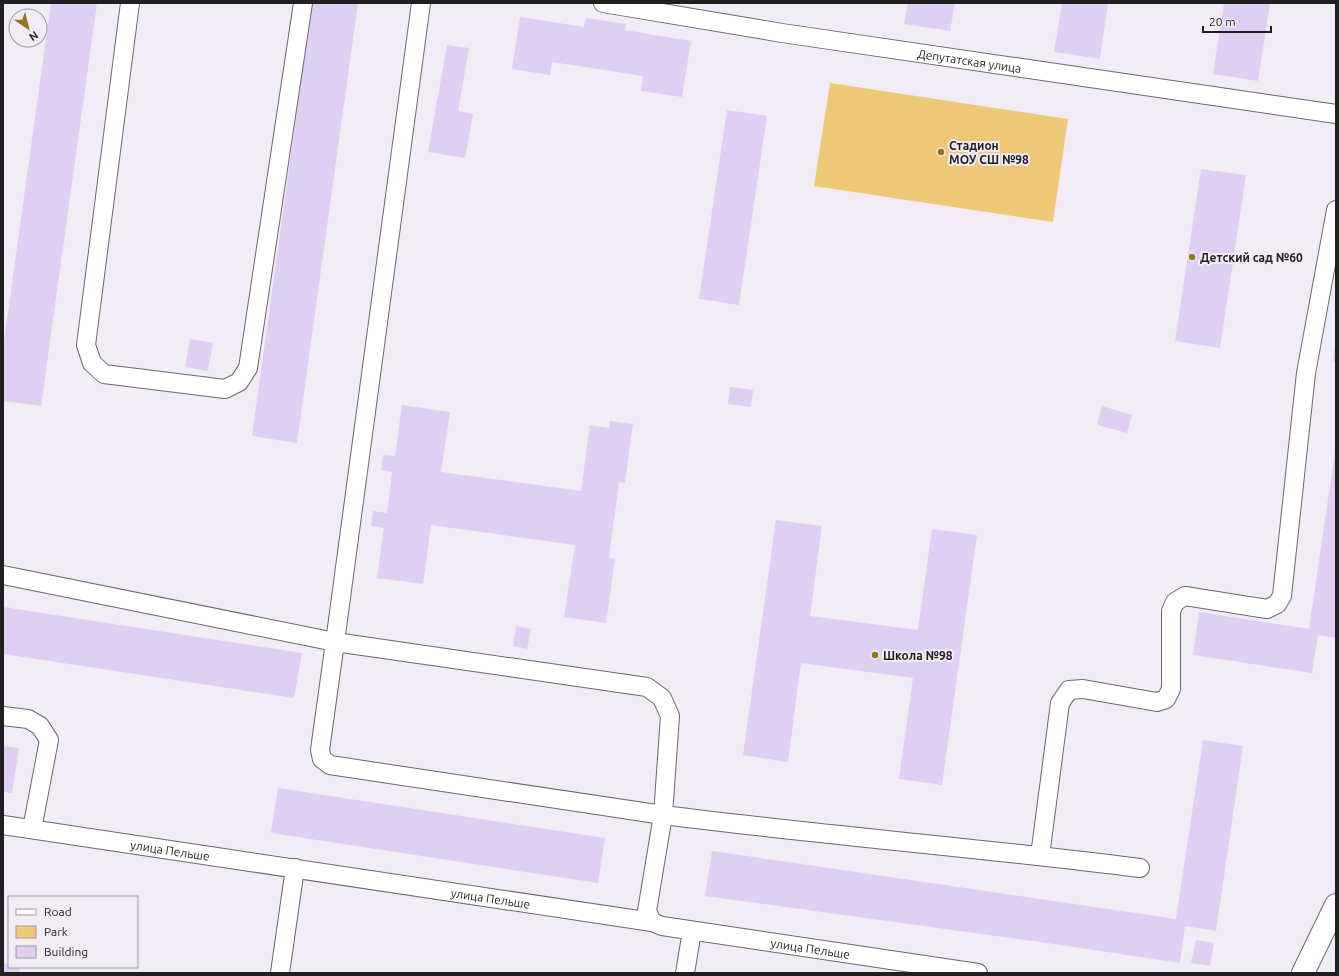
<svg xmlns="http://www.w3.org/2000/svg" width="1339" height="976" font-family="Ubuntu,sans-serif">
  <rect width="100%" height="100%" fill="#f1ecf6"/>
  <polygon fill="#edc876" points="830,83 1068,119 1053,222 814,186"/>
  <g fill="#dfcff3">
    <polygon points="51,3 97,3 41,406 3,401 3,348"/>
    <polygon points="312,3 358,3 297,443 252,436"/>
    <polygon points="908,3 955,3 950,31 904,24"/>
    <polygon points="1062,3 1108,3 1100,59 1054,52"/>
    <polygon points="1224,3 1270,3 1258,81 1213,74"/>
    <polygon points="520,17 584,27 586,18 626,24 625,30 691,41 682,97 641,91 643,76 552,62 550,75 512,69"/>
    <polygon points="447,45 469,48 458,111 473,114 465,158 428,152"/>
    <polygon points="727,110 767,116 739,305 699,299"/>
    <polygon points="1201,169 1246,175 1220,348 1175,341"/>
    <polygon points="190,339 213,343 208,371 185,367"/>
    <polygon points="1335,346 1336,346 1336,362 1333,361"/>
    <polygon points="730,387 753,390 751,407 728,404"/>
    <polygon points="402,405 450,412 441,472 581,491 590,425 609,428 610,421 633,424 625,483 619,482 609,558 615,559 606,623 564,617 575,545 431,525 423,584 377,578 384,528 371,526 373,511 387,513 392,472 381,470 383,455 395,456"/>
    <polygon points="1102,406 1132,415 1127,433 1097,425"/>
    <polygon points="1335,452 1336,638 1318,635 1312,673 1193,655 1199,612 1309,629"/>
    <polygon points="776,520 822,526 810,616 918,630 932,529 977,535 942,785 899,779 913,678 801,663 788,762 743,755"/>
    <polygon points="3,607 302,653 294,698 3,654"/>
    <polygon points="516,626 531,629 527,649 513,646"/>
    <polygon points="1203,740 1243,746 1216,931 1185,926 1180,963 1061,945 705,896 712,851 1176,919"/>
    <polygon points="3,746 19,748 12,793 3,792"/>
    <polygon points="278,788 605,838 598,883 271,833"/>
    <polygon points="1196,940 1214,943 1210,966 1191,963"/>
    <polygon points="3,963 9,964 9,967 20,967 19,973 3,973"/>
  </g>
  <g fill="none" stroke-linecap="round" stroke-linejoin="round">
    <defs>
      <g id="minor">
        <polyline points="130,3 86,345 92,363 104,374 225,389 239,382 248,368 303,3"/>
        <path id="s1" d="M603 3 782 33 1336 114"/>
        <polyline points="3,575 335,642 421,3"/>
        <polygon points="335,642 647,687 662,698 670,716 663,815 330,765 322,759 320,750"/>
        <polyline points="3,716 28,719 40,726 49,740 32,829"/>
        <path id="s2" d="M3 825 652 922 662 926 978 973"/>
        <polyline points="1040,856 1060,703 1069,690 1083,689 1157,702 1166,699 1171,689 1171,611 1175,602 1185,596 1267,609 1277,604 1282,596 1306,373 1336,210"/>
        <path d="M652 922 647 911 663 815C821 835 981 848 1140 868"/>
        <polyline points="280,973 295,868"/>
        <polyline points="685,973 692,931"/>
      </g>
      <polyline id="trunk" points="1303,973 1336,905"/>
    </defs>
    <use href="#minor" stroke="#6b676f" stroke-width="20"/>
    <use href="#trunk" stroke="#6b676f" stroke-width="24"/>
    <use href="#minor" stroke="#fff" stroke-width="18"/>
    <use href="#trunk" stroke="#fff" stroke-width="22"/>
  </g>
  <g fill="#97751e" stroke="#f1ecf6" stroke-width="1.5">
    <circle cx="941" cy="152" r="4"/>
    <circle cx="1192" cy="257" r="4"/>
    <circle cx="875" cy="655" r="4"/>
  </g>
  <g text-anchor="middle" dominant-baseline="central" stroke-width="4" stroke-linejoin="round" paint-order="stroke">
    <g font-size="12" fill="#1f1e21" stroke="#f1ecf6">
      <text stroke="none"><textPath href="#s1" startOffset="371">Депутатская улица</textPath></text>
      <text stroke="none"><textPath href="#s2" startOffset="169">улица Пельше</textPath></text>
      <text stroke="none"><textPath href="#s2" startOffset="493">улица Пельше</textPath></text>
      <text stroke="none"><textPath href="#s2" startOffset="817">улица Пельше</textPath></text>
    </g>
    <g font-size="12" font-weight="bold" fill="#1f1e21" stroke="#f1ecf6" text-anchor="start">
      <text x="949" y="145">Стадион<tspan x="949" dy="14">МОУ СШ №98</tspan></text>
      <text x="1200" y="257">Детский сад №60</text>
      <text x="883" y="655">Школа №98</text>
    </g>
  </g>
  <rect width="1339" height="976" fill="none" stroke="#1f1e21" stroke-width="8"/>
  <rect x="8" y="896" width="130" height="72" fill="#f1ecf6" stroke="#9d9aa1"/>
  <rect x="16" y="909" width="20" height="6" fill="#ffffff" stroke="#9d9aa1"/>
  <text x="44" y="916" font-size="12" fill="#1f1e21">Road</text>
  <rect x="16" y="926" width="20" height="12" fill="#edc876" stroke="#9d9aa1"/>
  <text x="44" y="936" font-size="12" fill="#1f1e21">Park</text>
  <rect x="16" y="946" width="20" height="12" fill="#dfcff3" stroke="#9d9aa1"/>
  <text x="44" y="956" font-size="12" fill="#1f1e21">Building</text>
  <g transform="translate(28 28) rotate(145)"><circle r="19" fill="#f1ecf6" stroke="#9d9aa1"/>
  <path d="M0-3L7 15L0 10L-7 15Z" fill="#97751e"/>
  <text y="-6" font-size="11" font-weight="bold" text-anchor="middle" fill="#1f1e21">N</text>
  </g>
  <path d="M1203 26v6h68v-6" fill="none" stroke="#1f1e21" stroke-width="2"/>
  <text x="1209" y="26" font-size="12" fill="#1f1e21" stroke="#f1ecf6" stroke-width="3" paint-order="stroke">20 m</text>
</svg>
